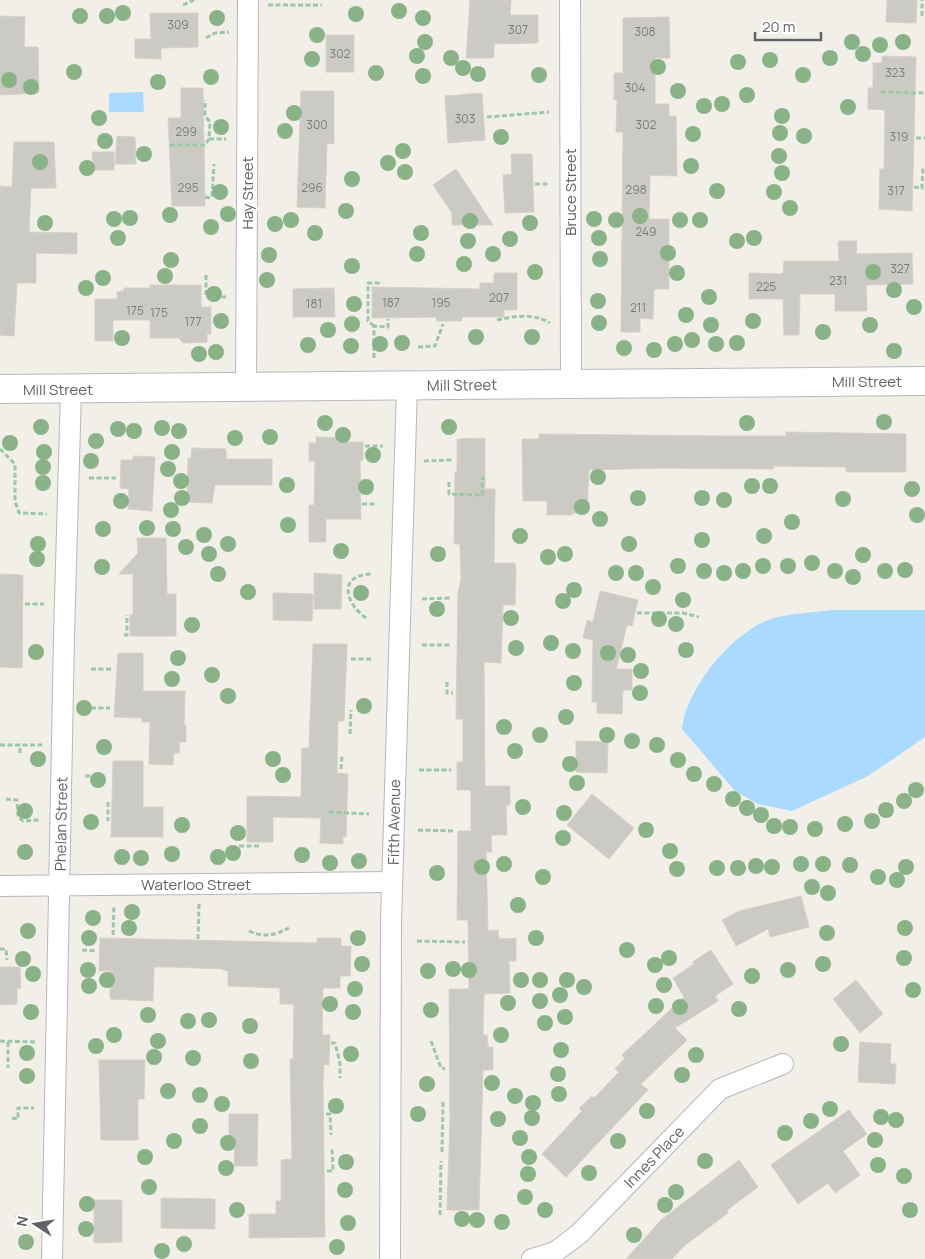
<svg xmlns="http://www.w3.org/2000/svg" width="925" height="1259" font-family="Manrope,sans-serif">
  <rect width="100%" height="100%" fill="#f1efe8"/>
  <g fill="#aadaff">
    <polygon points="143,92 144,112 109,112 109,93"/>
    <path d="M832 610H925V737L868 776 792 811 758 804 735 791 682 729C686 689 732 632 771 619 790 613 813 613 832 610Z"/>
  </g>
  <g fill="#cccac5" stroke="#d6d1c6">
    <polygon points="470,0 511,0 510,15 538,15 538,43 494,44 494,58 466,58"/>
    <polygon points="887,0 917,0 916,23 886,22"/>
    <polygon points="150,13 198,13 198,47 161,48 161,59 135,58 135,39 151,39"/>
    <polygon points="0,16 25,17 24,47 38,47 39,93 0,95"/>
    <polygon points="669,17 670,58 655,58 655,104 669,104 669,116 676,116 677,176 650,175 649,219 669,219 669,289 654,289 653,319 640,318 640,332 621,332 623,132 616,132 617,100 614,100 614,73 623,73 623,18"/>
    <rect x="326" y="35" width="28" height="37"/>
    <polygon points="882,56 916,57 912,211 879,209 880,169 884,169 885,110 868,109 868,88 873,88 873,63 882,63"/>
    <polygon points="181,88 203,88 205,206 172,206 168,118 181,118"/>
    <polygon points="301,91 334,91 334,144 327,143 325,208 297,207"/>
    <polygon points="482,93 485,140 448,143 445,96"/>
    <polygon points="117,136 135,137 136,164 115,164"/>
    <polygon points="14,142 54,142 56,188 31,188 29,232 77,233 77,254 36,253 36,283 17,283 14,336 0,335 0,186 12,187"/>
    <polygon points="92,152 114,152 114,170 93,170"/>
    <polygon points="511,154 532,154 534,212 505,213 503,175 512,174"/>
    <polygon points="456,169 493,225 452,225 452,213 433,185"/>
    <polygon points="838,241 857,241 856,254 912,253 913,284 866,285 867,311 835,311 835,294 800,294 799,335 784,335 783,299 749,299 749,273 783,274 784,261 839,261"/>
    <polygon points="494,273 517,273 517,310 504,310 504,317 462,317 462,321 437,321 436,317 372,318 372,287 480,289 480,283 494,283"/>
    <polygon points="150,285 201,285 201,307 211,307 211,334 207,334 207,342 183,343 179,338 150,338 150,320 113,320 113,341 95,341 95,299 117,299 117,292 124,291 124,288 150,288"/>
    <polygon points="334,288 335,317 293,317 293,289"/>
    <polygon points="786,432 906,434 906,472 846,472 846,467 773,466 774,469 662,468 589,470 587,513 572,513 572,515 547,515 547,501 523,501 522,439 539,439 539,434 721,436 786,436"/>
    <polygon points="316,437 347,438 347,442 363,442 363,460 360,461 361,519 326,519 326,542 309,542 309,505 314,505 315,461 309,461 309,443 316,443"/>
    <polygon points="485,438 485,489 495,489 494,563 515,563 516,572 515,605 503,605 501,663 484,662 485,786 510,786 510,805 506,805 507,835 491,835 492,852 486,852 488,931 498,930 499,939 516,938 516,961 509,961 510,993 484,994 483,1035 487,1035 488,1047 493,1047 493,1070 483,1070 479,1210 447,1210 450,1122 449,989 469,989 468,920 457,920 458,831 471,831 471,790 457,790 457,762 463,762 463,719 456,719 458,593 461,580 460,544 454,544 455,472 457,472 457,439"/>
    <polygon points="192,448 226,449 226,459 272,459 272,485 215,485 212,503 187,502 188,458 191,458"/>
    <polygon points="133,456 155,457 152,511 128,509 129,489 120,488 121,460 133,460"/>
    <polygon points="137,538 166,538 167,594 176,594 176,636 130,636 130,615 133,615 133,574 119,574 138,553"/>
    <polygon points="314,573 342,575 341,609 314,609"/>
    <polygon points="0,574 23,575 22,668 0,667"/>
    <polygon points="600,591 638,600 632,626 627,625 616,669 632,669 632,690 623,690 622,714 597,713 597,702 592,702 593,640 583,638 587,620 593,622"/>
    <polygon points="273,593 313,594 312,621 273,620"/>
    <polygon points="313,644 347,644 344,721 338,721 337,773 348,774 346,837 343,836 343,844 320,843 321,818 273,817 273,842 247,842 247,796 301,797 302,748 309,748"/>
    <polygon points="118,653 143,653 143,691 185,691 184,725 186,725 186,742 180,742 179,753 174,753 173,765 149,764 150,722 142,722 142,718 114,717"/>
    <polygon points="576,741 608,742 607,773 576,772"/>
    <polygon points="113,761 143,761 143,807 163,807 163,837 111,837"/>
    <polygon points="592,794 634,828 609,859 567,825"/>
    <polygon points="801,896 809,927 770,937 768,929 736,946 722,920 739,911"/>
    <polygon points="100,938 317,943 317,938 341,938 341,946 351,946 350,976 340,976 340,988 323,988 322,1035 330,1035 329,1065 324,1064 323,1085 325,1237 249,1238 249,1214 276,1214 276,1201 281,1201 281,1160 292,1159 290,1059 293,1059 294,1004 280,1004 280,988 228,986 228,971 223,970 223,969 173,967 154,967 153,1001 110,999 110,971 99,971"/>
    <polygon points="711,950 733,984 715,996 718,1001 675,1028 687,1040 641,1084 648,1090 566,1177 542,1154 582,1111 579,1108 592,1096 594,1098 619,1072 615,1069 625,1058 622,1055 684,997 673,978 694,964 692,962"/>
    <polygon points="0,967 20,967 21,988 17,989 17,1004 0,1005"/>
    <polygon points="856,980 883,1014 860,1033 833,999"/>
    <polygon points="860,1042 891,1044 890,1064 896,1064 895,1084 858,1082"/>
    <polygon points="99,1060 145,1060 144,1099 138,1099 138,1140 101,1140"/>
    <polygon points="849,1110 867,1134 843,1151 860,1175 835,1193 828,1183 798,1204 771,1165"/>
    <polygon points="229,1114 258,1114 257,1166 234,1166 235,1140 229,1140"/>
    <polygon points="739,1160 758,1187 727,1210 728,1213 684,1246 672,1259 626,1259 661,1220"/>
    <polygon points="161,1198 215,1199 215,1229 161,1228"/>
    <polygon points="94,1200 122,1200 122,1242 94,1243"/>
  </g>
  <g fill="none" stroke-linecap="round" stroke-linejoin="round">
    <defs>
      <g id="street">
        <polyline points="570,0 571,384"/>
        <polyline points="246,386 248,0"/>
        <polyline points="0,886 392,882"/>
        <polyline points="52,1259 64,636 71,390"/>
        <polyline points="390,1259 391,923 407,386"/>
        <polyline points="532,1259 555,1252 579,1234 720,1089 783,1064"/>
      </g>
      <polyline id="secondary" points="0,389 925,381"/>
    </defs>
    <use href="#street" stroke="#b5b8bc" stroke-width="22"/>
    <use href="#secondary" stroke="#b6babf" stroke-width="30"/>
    <g stroke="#9cc7a9" stroke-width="3" stroke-dasharray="5 2.5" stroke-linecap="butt">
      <polyline points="183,5 194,0"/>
      <polyline points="268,5 322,5"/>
      <polyline points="922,16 922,0"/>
      <polyline points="206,38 215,33 229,32"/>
      <polyline points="881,92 925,93"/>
      <polyline points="487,117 549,112"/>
      <polyline points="916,138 925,138"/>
      <polyline points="209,139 226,139"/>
      <polyline points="170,145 205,145 209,139 210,122 205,116 205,100"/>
      <polyline points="535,184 550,184"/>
      <polyline points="914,187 922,188 923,166"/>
      <polyline points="205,197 210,198 212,196 214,164"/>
      <polyline points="206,275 206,297 226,297"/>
      <path d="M497 320C515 316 533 313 550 323"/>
      <polyline points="374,326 368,321 368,283 380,283"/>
      <polyline points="418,347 435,346 443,324"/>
      <polyline points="374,358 374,326 388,327 388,319"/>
      <polyline points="365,446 383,446"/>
      <polyline points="0,449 15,464 15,501 19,513 47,514"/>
      <polyline points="424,461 453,460"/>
      <polyline points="89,478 116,478"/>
      <polyline points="449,482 449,494 482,495 483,477"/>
      <polyline points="362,504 375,504"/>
      <polyline points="422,599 452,598"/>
      <polyline points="25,604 44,604"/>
      <polyline points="637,613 683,613 699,617"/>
      <path d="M366 618C344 602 338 574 373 574"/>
      <polyline points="124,635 127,635 127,615"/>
      <polyline points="422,645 450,645"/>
      <polyline points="351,659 373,659"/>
      <polyline points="91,669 112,669"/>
      <polyline points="447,682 447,693 453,693"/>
      <polyline points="91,708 110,708"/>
      <polyline points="350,734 351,710"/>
      <polyline points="0,745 42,745"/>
      <polyline points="20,753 20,745"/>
      <polyline points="341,769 342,756"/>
      <polyline points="419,770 451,770"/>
      <polyline points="85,776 104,776"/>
      <polyline points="6,799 17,800 18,817 23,821 39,820"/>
      <polyline points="108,802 108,821"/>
      <polyline points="329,812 369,814"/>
      <polyline points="418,830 455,831"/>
      <polyline points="239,846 261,846"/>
      <path d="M249 931C264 938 275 935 289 928"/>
      <polyline points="113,935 114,906"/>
      <polyline points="198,939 199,904"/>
      <polyline points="417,941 465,942"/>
      <polyline points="0,949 6,949 7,960"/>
      <polyline points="82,950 97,951"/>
      <polyline points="0,1041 36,1042"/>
      <polyline points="431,1041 441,1068 445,1069"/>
      <polyline points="8,1042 8,1068"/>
      <polyline points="331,1043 335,1043 340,1063 340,1078"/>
      <polyline points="326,1114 330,1114 331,1135"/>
      <polyline points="12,1118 18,1119 18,1108 34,1108"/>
      <polyline points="442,1152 443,1102"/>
      <polyline points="327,1171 333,1171 332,1148"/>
      <polyline points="16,1215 23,1223 32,1223"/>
      <polyline points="440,1215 441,1161"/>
    </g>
    <use href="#street" stroke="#fff" stroke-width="20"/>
    <use href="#secondary" stroke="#fff" stroke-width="28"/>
  </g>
  <g fill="#89b387">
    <circle cx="399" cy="11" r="8"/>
    <circle cx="123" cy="13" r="8"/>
    <circle cx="356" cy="14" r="8"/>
    <circle cx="80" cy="16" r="8"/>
    <circle cx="107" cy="16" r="8"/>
    <circle cx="217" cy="18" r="8"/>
    <circle cx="423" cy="18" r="8"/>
    <circle cx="317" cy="35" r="8"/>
    <circle cx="425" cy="42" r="8"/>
    <circle cx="852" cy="42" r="8"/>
    <circle cx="903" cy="42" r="8"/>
    <circle cx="880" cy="45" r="8"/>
    <circle cx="863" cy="54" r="8"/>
    <circle cx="417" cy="56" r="8"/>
    <circle cx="451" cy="58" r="8"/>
    <circle cx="830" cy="58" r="8"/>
    <circle cx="312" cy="59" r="8"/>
    <circle cx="770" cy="60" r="8"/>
    <circle cx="738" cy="62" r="8"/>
    <circle cx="658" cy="67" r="8"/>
    <circle cx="463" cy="68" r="8"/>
    <circle cx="74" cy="72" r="8"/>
    <circle cx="376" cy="73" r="8"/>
    <circle cx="478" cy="74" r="8"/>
    <circle cx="539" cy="75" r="8"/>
    <circle cx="803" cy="75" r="8"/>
    <circle cx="423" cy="76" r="8"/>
    <circle cx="211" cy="77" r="8"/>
    <circle cx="9" cy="80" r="8"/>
    <circle cx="158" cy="82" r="8"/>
    <circle cx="31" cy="87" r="8"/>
    <circle cx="678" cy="91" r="8"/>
    <circle cx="747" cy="95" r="8"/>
    <circle cx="722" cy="104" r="8"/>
    <circle cx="704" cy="106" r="8"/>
    <circle cx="848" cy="107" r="8"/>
    <circle cx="294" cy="113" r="8"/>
    <circle cx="782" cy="116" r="8"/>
    <circle cx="99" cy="118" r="8"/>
    <circle cx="221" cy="127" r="8"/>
    <circle cx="285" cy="131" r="8"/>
    <circle cx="780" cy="133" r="8"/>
    <circle cx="693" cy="134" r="8"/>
    <circle cx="804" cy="136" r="8"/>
    <circle cx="501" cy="137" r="8"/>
    <circle cx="105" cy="141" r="8"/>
    <circle cx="403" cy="151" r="8"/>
    <circle cx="144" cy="154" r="8"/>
    <circle cx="779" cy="156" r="8"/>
    <circle cx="40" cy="162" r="8"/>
    <circle cx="388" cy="163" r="8"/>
    <circle cx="691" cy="166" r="8"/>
    <circle cx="87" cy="168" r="8"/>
    <circle cx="405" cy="172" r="8"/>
    <circle cx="782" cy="173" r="8"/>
    <circle cx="352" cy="179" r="8"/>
    <circle cx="717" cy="191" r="8"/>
    <circle cx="220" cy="192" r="8"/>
    <circle cx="774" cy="192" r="8"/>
    <circle cx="790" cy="208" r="8"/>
    <circle cx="346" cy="211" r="8"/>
    <circle cx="228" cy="214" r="8"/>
    <circle cx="170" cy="215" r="8"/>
    <circle cx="640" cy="216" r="8"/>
    <circle cx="130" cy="218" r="8"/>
    <circle cx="114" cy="219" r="8"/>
    <circle cx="594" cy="219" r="8"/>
    <circle cx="291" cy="220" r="8"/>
    <circle cx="616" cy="220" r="8"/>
    <circle cx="680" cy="220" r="8"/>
    <circle cx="700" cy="220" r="8"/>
    <circle cx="470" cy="221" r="8"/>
    <circle cx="45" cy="223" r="8"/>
    <circle cx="530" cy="223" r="8"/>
    <circle cx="275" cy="224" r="8"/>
    <circle cx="211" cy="227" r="8"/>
    <circle cx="315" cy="233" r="8"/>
    <circle cx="421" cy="233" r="8"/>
    <circle cx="118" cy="238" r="8"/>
    <circle cx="599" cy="238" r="8"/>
    <circle cx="754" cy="238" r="8"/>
    <circle cx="510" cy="239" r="8"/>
    <circle cx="468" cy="241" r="8"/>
    <circle cx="737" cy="241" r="8"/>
    <circle cx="668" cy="253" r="8"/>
    <circle cx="417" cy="254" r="8"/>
    <circle cx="493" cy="254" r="8"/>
    <circle cx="269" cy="255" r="8"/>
    <circle cx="600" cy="259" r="8"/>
    <circle cx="171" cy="260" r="8"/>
    <circle cx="464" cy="264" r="8"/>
    <circle cx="352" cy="266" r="8"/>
    <circle cx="535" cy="272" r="8"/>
    <circle cx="873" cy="272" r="8"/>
    <circle cx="677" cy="273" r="8"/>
    <circle cx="165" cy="276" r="8"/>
    <circle cx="103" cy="278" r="8"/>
    <circle cx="267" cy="280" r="8"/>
    <circle cx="86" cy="288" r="8"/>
    <circle cx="894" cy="290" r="8"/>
    <circle cx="214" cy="294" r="8"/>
    <circle cx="709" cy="297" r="8"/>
    <circle cx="598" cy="301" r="8"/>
    <circle cx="354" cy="304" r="8"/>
    <circle cx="914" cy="307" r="8"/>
    <circle cx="686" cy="315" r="8"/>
    <circle cx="221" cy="321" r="8"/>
    <circle cx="753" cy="321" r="8"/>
    <circle cx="599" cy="323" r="8"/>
    <circle cx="352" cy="324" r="8"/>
    <circle cx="711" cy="325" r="8"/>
    <circle cx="870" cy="325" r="8"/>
    <circle cx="328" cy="330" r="8"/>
    <circle cx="823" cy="332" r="8"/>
    <circle cx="476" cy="337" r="8"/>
    <circle cx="532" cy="337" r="8"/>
    <circle cx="122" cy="338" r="8"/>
    <circle cx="692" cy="340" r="8"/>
    <circle cx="402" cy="343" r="8"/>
    <circle cx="737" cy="343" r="8"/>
    <circle cx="380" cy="344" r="8"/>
    <circle cx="675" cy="344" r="8"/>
    <circle cx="716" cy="344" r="8"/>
    <circle cx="308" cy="345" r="8"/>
    <circle cx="351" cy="346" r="8"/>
    <circle cx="624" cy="348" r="8"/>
    <circle cx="654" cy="350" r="8"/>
    <circle cx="894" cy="351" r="8"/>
    <circle cx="216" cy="352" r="8"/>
    <circle cx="199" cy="354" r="8"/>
    <circle cx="884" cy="422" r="8"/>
    <circle cx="325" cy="423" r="8"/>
    <circle cx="747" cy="423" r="8"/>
    <circle cx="41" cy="427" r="8"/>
    <circle cx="449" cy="427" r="8"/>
    <circle cx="162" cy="428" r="8"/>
    <circle cx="118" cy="429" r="8"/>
    <circle cx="134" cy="431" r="8"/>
    <circle cx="179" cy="431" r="8"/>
    <circle cx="343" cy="435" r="8"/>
    <circle cx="270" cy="437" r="8"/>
    <circle cx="235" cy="438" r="8"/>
    <circle cx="96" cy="441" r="8"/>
    <circle cx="10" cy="443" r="8"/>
    <circle cx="44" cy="452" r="8"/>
    <circle cx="172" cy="452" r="8"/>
    <circle cx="373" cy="455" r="8"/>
    <circle cx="91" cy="461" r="8"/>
    <circle cx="43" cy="467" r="8"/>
    <circle cx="168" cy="469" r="8"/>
    <circle cx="598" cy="477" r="8"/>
    <circle cx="181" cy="481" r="8"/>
    <circle cx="43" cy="483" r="8"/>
    <circle cx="287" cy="485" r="8"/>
    <circle cx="752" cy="486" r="8"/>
    <circle cx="770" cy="486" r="8"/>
    <circle cx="366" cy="487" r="8"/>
    <circle cx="912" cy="489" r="8"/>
    <circle cx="182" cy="498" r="8"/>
    <circle cx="638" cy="498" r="8"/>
    <circle cx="702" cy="498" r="8"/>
    <circle cx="843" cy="499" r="8"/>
    <circle cx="724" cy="500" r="8"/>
    <circle cx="121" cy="501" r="8"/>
    <circle cx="582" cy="507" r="8"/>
    <circle cx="171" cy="510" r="8"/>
    <circle cx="917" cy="515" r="8"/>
    <circle cx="600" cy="519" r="8"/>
    <circle cx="792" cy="522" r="8"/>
    <circle cx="288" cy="525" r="8"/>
    <circle cx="147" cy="528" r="8"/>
    <circle cx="103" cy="529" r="8"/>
    <circle cx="173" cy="529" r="8"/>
    <circle cx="204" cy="535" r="8"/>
    <circle cx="520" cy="536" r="8"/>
    <circle cx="764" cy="536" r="8"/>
    <circle cx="702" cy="540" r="8"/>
    <circle cx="38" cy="544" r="8"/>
    <circle cx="228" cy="544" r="8"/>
    <circle cx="629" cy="544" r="8"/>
    <circle cx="186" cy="547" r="8"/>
    <circle cx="341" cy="551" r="8"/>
    <circle cx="209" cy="554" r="8"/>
    <circle cx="438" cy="554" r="8"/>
    <circle cx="565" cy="554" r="8"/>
    <circle cx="863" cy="555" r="8"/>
    <circle cx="548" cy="557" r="8"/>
    <circle cx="37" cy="559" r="8"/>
    <circle cx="812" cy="563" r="8"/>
    <circle cx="678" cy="566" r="8"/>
    <circle cx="763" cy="566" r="8"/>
    <circle cx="788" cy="566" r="8"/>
    <circle cx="102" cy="567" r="8"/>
    <circle cx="905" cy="570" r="8"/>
    <circle cx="704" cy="571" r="8"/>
    <circle cx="743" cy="571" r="8"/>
    <circle cx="835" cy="571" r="8"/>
    <circle cx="885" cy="571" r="8"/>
    <circle cx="616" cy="573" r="8"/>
    <circle cx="636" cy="573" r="8"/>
    <circle cx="724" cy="573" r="8"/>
    <circle cx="218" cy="574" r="8"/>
    <circle cx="853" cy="577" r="8"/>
    <circle cx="653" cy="587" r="8"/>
    <circle cx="574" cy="590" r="8"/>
    <circle cx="248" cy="592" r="8"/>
    <circle cx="361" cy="593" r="8"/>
    <circle cx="683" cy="600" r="8"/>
    <circle cx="563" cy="601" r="8"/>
    <circle cx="437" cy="609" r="8"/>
    <circle cx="511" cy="618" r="8"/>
    <circle cx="659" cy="619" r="8"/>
    <circle cx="676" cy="624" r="8"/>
    <circle cx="192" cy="625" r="8"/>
    <circle cx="551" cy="643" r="8"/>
    <circle cx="516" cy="648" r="8"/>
    <circle cx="686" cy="650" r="8"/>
    <circle cx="573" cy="651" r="8"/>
    <circle cx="36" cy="652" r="8"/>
    <circle cx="608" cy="653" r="8"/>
    <circle cx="628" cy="655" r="8"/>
    <circle cx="178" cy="658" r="8"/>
    <circle cx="641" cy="671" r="8"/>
    <circle cx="212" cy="675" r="8"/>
    <circle cx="172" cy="679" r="8"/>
    <circle cx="574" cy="683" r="8"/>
    <circle cx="640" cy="693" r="8"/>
    <circle cx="228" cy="696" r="8"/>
    <circle cx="364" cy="706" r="8"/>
    <circle cx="84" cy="708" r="8"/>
    <circle cx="566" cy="717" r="8"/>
    <circle cx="504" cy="727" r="8"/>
    <circle cx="540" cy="735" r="8"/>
    <circle cx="607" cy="735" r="8"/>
    <circle cx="632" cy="741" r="8"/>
    <circle cx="657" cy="745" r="8"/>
    <circle cx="104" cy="747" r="8"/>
    <circle cx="515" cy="751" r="8"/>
    <circle cx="38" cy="759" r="8"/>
    <circle cx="273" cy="759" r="8"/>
    <circle cx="678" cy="760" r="8"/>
    <circle cx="570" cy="764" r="8"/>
    <circle cx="694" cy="774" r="8"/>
    <circle cx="283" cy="775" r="8"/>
    <circle cx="98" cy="780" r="8"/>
    <circle cx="577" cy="783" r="8"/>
    <circle cx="714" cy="784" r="8"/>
    <circle cx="916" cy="790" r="8"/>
    <circle cx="733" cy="799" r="8"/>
    <circle cx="904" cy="801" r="8"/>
    <circle cx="523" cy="807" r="8"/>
    <circle cx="747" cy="808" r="8"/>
    <circle cx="886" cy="810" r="8"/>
    <circle cx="25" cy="811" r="8"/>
    <circle cx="564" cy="813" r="8"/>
    <circle cx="761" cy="815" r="8"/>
    <circle cx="872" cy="821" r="8"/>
    <circle cx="91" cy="822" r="8"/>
    <circle cx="845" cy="824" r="8"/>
    <circle cx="182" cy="825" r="8"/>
    <circle cx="774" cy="826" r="8"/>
    <circle cx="790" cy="827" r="8"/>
    <circle cx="815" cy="829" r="8"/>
    <circle cx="646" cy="830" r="8"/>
    <circle cx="238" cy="833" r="8"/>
    <circle cx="563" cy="838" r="8"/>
    <circle cx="670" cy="851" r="8"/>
    <circle cx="25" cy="852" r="8"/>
    <circle cx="233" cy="853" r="8"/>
    <circle cx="172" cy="854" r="8"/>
    <circle cx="302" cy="855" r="8"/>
    <circle cx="122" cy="857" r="8"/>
    <circle cx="218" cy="857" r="8"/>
    <circle cx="141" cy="858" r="8"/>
    <circle cx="359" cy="861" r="8"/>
    <circle cx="330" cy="863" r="8"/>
    <circle cx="504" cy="864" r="8"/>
    <circle cx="801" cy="864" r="8"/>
    <circle cx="823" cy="864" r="8"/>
    <circle cx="850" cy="865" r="8"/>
    <circle cx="756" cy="866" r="8"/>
    <circle cx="482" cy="867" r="8"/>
    <circle cx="772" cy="867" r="8"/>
    <circle cx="906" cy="867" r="8"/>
    <circle cx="717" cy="868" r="8"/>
    <circle cx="738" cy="868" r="8"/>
    <circle cx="677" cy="869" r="8"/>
    <circle cx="437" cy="873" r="8"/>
    <circle cx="543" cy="877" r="8"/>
    <circle cx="878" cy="877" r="8"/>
    <circle cx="897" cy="880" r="8"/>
    <circle cx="812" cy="887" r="8"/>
    <circle cx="828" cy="893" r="8"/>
    <circle cx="518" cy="905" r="8"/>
    <circle cx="132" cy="912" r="8"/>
    <circle cx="93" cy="918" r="8"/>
    <circle cx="129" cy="928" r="8"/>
    <circle cx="905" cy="928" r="8"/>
    <circle cx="28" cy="931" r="8"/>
    <circle cx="827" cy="933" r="8"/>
    <circle cx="89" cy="938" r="8"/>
    <circle cx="358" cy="938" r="8"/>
    <circle cx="536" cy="938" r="8"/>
    <circle cx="627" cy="950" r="8"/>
    <circle cx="669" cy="958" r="8"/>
    <circle cx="904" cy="958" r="8"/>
    <circle cx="23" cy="959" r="8"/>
    <circle cx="362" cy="964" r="8"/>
    <circle cx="823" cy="964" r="8"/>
    <circle cx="655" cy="965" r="8"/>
    <circle cx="453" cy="969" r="8"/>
    <circle cx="88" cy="970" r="8"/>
    <circle cx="469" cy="970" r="8"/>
    <circle cx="788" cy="970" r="8"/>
    <circle cx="428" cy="971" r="8"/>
    <circle cx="33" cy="974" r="8"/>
    <circle cx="752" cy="976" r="8"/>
    <circle cx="107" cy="980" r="8"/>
    <circle cx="521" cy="980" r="8"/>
    <circle cx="540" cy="980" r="8"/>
    <circle cx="567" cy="980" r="8"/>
    <circle cx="664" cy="985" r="8"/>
    <circle cx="89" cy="986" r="8"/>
    <circle cx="584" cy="987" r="8"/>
    <circle cx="355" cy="989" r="8"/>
    <circle cx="913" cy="990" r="8"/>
    <circle cx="560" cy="995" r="8"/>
    <circle cx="540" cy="1001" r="8"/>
    <circle cx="508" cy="1003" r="8"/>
    <circle cx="330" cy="1004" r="8"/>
    <circle cx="656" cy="1006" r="8"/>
    <circle cx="680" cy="1007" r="8"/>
    <circle cx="739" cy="1009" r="8"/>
    <circle cx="431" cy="1010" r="8"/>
    <circle cx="31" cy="1012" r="8"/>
    <circle cx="353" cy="1012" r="8"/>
    <circle cx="148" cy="1015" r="8"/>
    <circle cx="565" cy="1017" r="8"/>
    <circle cx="209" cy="1020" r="8"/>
    <circle cx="188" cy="1021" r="8"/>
    <circle cx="545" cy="1023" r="8"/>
    <circle cx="250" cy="1026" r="8"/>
    <circle cx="114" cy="1035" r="8"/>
    <circle cx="501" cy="1035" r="8"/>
    <circle cx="158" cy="1041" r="8"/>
    <circle cx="841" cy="1044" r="8"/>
    <circle cx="96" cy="1046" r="8"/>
    <circle cx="561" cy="1050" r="8"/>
    <circle cx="27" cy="1053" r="8"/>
    <circle cx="351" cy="1054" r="8"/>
    <circle cx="696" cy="1055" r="8"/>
    <circle cx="154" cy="1057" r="8"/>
    <circle cx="193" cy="1058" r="8"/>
    <circle cx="251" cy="1061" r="8"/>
    <circle cx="558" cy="1074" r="8"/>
    <circle cx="682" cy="1075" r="8"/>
    <circle cx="27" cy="1076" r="8"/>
    <circle cx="492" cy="1083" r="8"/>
    <circle cx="427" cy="1084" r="8"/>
    <circle cx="168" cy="1091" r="8"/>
    <circle cx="559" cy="1094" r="8"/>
    <circle cx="200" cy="1095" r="8"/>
    <circle cx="515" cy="1096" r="8"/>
    <circle cx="533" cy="1103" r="8"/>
    <circle cx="222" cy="1104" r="8"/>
    <circle cx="336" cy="1106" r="8"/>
    <circle cx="830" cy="1109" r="8"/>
    <circle cx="647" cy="1111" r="8"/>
    <circle cx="418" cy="1114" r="8"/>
    <circle cx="881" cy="1117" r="8"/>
    <circle cx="532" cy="1118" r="8"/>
    <circle cx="498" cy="1119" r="8"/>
    <circle cx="896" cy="1120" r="8"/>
    <circle cx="811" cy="1121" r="8"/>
    <circle cx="200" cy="1126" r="8"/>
    <circle cx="785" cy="1133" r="8"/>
    <circle cx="520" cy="1138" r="8"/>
    <circle cx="875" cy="1140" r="8"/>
    <circle cx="174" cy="1141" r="8"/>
    <circle cx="618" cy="1141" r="8"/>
    <circle cx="228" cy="1143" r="8"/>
    <circle cx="145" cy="1157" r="8"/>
    <circle cx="529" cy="1157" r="8"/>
    <circle cx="705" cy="1161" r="8"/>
    <circle cx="346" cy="1162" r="8"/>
    <circle cx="878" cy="1165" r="8"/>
    <circle cx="226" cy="1168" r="8"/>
    <circle cx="589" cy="1173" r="8"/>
    <circle cx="528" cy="1174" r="8"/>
    <circle cx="904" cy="1176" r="8"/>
    <circle cx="149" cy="1187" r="8"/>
    <circle cx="345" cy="1190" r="8"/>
    <circle cx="676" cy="1192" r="8"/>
    <circle cx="525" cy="1197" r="8"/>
    <circle cx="87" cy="1204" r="8"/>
    <circle cx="665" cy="1205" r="8"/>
    <circle cx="237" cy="1210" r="8"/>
    <circle cx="545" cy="1210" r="8"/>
    <circle cx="910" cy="1210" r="8"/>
    <circle cx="462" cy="1219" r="8"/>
    <circle cx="477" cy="1220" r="8"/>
    <circle cx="502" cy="1222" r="8"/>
    <circle cx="348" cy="1223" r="8"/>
    <circle cx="86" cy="1229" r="8"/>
    <circle cx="634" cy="1235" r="8"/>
    <circle cx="26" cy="1242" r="8"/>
    <circle cx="184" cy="1244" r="8"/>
    <circle cx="337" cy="1247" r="8"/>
    <circle cx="162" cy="1251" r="8"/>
  </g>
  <g text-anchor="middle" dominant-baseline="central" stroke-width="4" stroke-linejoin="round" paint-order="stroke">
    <g font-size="12" fill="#7a7d7f">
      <text x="178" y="24">309</text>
      <text x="518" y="29">307</text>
      <text x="645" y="31">308</text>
      <text x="340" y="53">302</text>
      <text x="895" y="72">323</text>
      <text x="635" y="87">304</text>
      <text x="465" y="118">303</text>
      <text x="317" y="124">300</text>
      <text x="646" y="124">302</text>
      <text x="186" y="131">299</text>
      <text x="899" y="136">319</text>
      <text x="188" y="187">295</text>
      <text x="312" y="187">296</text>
      <text x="636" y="189">298</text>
      <text x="896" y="190">317</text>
      <text x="646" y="231">249</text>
      <text x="900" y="268">327</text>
      <text x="838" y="280">231</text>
      <text x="766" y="286">225</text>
      <text x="499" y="297">207</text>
      <text x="391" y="302">187</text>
      <text x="441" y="302">195</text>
      <text x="314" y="303">181</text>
      <text x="638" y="307">211</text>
      <text x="135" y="310">175</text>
      <text x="159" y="312">175</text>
      <text x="193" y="321">177</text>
    </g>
    <g font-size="15" fill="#5f6368" stroke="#fff">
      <text transform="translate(570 192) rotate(-90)">Bruce Street</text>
      <text transform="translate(247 193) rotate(-90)">Hay Street</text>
      <text x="867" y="381">Mill Street</text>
      <text transform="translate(462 385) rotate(-1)">Mill Street</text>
      <text x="58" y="389">Mill Street</text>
      <text transform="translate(394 822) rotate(-89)">Fifth Avenue</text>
      <text transform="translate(61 824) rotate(-89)">Phelan Street</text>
      <text x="196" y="884">Waterloo Street</text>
      <text transform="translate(654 1157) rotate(-46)">Innes Place</text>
    </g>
  </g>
  <g transform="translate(35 1224) rotate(282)" stroke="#ffffff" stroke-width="4" paint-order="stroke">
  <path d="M0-4L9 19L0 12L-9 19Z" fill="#5f6368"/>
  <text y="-8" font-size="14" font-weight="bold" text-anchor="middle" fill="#5f6368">N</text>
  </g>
  <path d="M755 32v8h66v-8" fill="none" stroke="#5f6368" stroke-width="2.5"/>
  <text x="762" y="32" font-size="15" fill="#5f6368" stroke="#ffffff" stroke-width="4" paint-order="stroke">20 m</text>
</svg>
